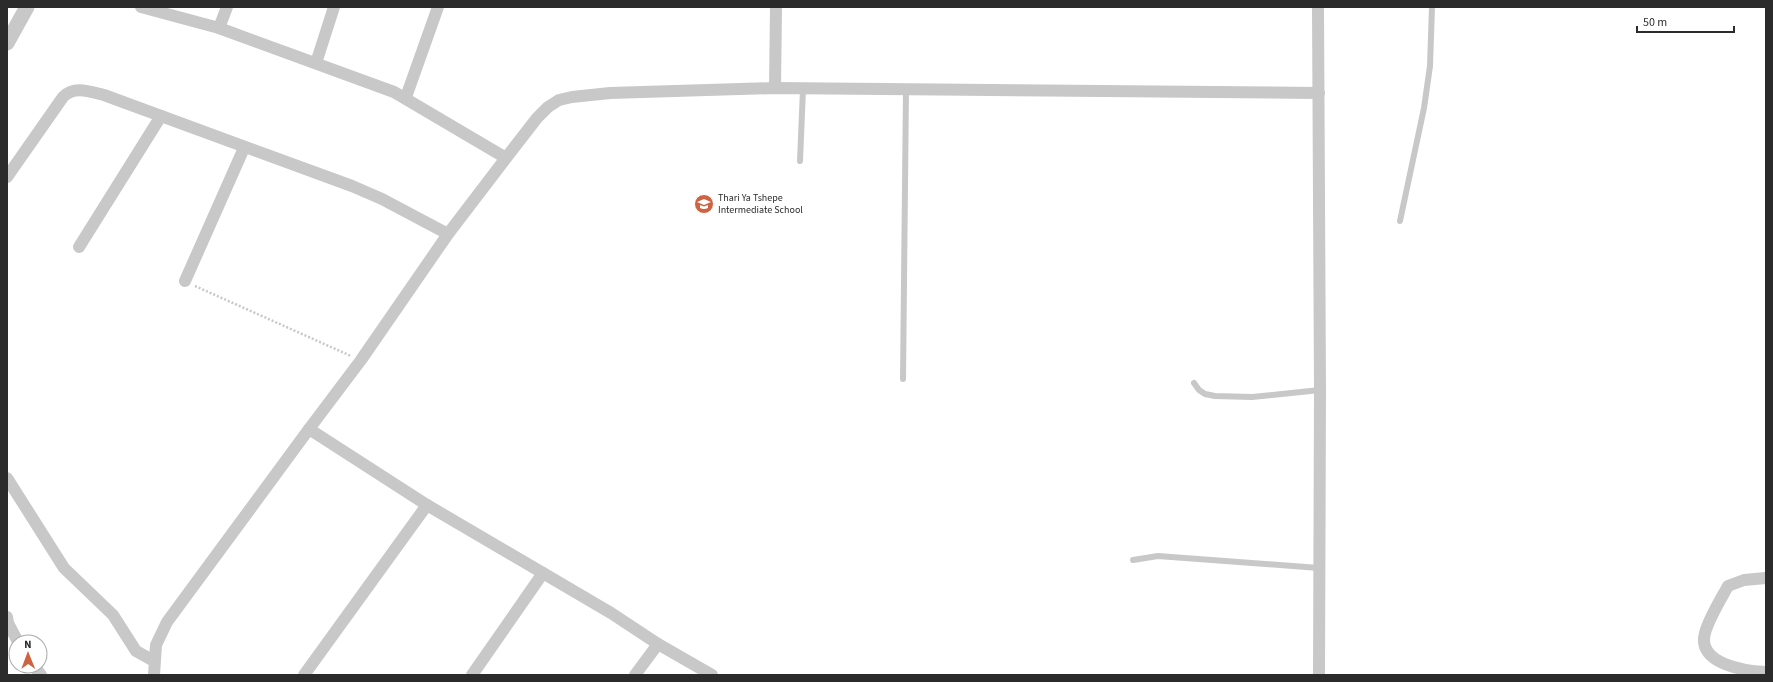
<svg xmlns="http://www.w3.org/2000/svg" width="1773" height="682" font-family="'Source Sans 3',sans-serif">
  <rect width="100%" height="100%" fill="#fff"/>
  <g fill="none" stroke-linecap="round" stroke-linejoin="round">
    <polyline stroke="#c8c8c8" stroke-width="2.5" stroke-dasharray="2 2" stroke-linecap="butt" points="195,286 351,356"/>
    <g stroke="#c8c8c8" stroke-width="6">
      <polyline points="800,161 803,89"/>
      <polyline points="1400,221 1424,108 1430,66 1432,7"/>
      <polyline points="903,379 906,89"/>
      <polyline points="1194,383 1199,390 1205,394 1215,396 1252,397 1320,390"/>
      <polyline points="1133,560 1158,556 1319,568"/>
    </g>
    <g stroke="#c8c8c8" stroke-width="12">
      <polyline points="141,7 219,28 394,92 506,158"/>
      <polyline points="1318,7 1320,390 1319,675"/>
      <polyline points="219,28 227,7"/>
      <polyline points="316,63 334,7"/>
      <polyline points="775,88 776,7"/>
      <polyline points="406,97 438,7"/>
      <path d="M7 177 63 97C74 85 91 92 104 95L352 186 382 199 448 234"/>
      <polyline points="79,247 161,116"/>
      <polyline points="185,281 244,148"/>
      <polyline points="309,429 361,360 448,234 506,158 537,118 548,107 559,100 572,97 610,93 775,88 1319,93"/>
      <polyline points="7,478 64,568 113,615 136,651 154,661"/>
      <path d="M1766 578 1744 580 1728 586C1721 599 1709 618 1705 633 1696 664 1745 671 1766 672"/>
      <polyline points="7,617 8,623 18,642"/>
      <polyline points="34,666 41,675"/>
      <polyline points="154,675 156,645 167,622 309,429 427,505 611,613 658,644 712,675"/>
      <polyline points="304,675 427,505"/>
      <polyline points="472,675 543,573"/>
      <polyline points="635,675 658,644"/>
    </g>
    <polyline stroke="#c8c8c8" stroke-width="15" points="7,43 27,7"/>
  </g>
  <defs>
    <symbol id="school-disc" viewBox="-11 -11 22 22"><circle r="9.5" fill="#cf6241" stroke="#fff"/><path d="M0-5L7-2L0 1L-7-2ZM-4 1L0 2.5L4 1V4Q0 6-4 4Z" fill="#fff"/></symbol>
  </defs>
  <g fill-rule="evenodd">
    <use href="#school-disc" x="693" y="193" width="22" height="22"/>
  </g>
  <g text-anchor="middle" dominant-baseline="central" stroke-width="4" stroke-linejoin="round" paint-order="stroke">
    <g font-size="10" fill="#2b2b2b" stroke="#fff" text-anchor="start">
      <text x="718" y="198">Thari Ya Tshepe<tspan x="718" dy="12">Intermediate School</tspan></text>
    </g>
  </g>
  <rect width="1773" height="682" fill="none" stroke="#2b2b2b" stroke-width="16"/>
  <g transform="translate(28 654) rotate(359)"><circle r="19" fill="#ffffff" stroke="#aaaaaa"/>
  <path d="M0-3L7 15L0 10L-7 15Z" fill="#cf6241"/>
  <text y="-6" font-size="11" font-weight="bold" text-anchor="middle" fill="#2b2b2b">N</text>
  </g>
  <path d="M1637 26v6h97v-6" fill="none" stroke="#2b2b2b" stroke-width="2"/>
  <text x="1643" y="26" font-size="12" fill="#2b2b2b" stroke="#ffffff" stroke-width="3" paint-order="stroke">50 m</text>
</svg>
